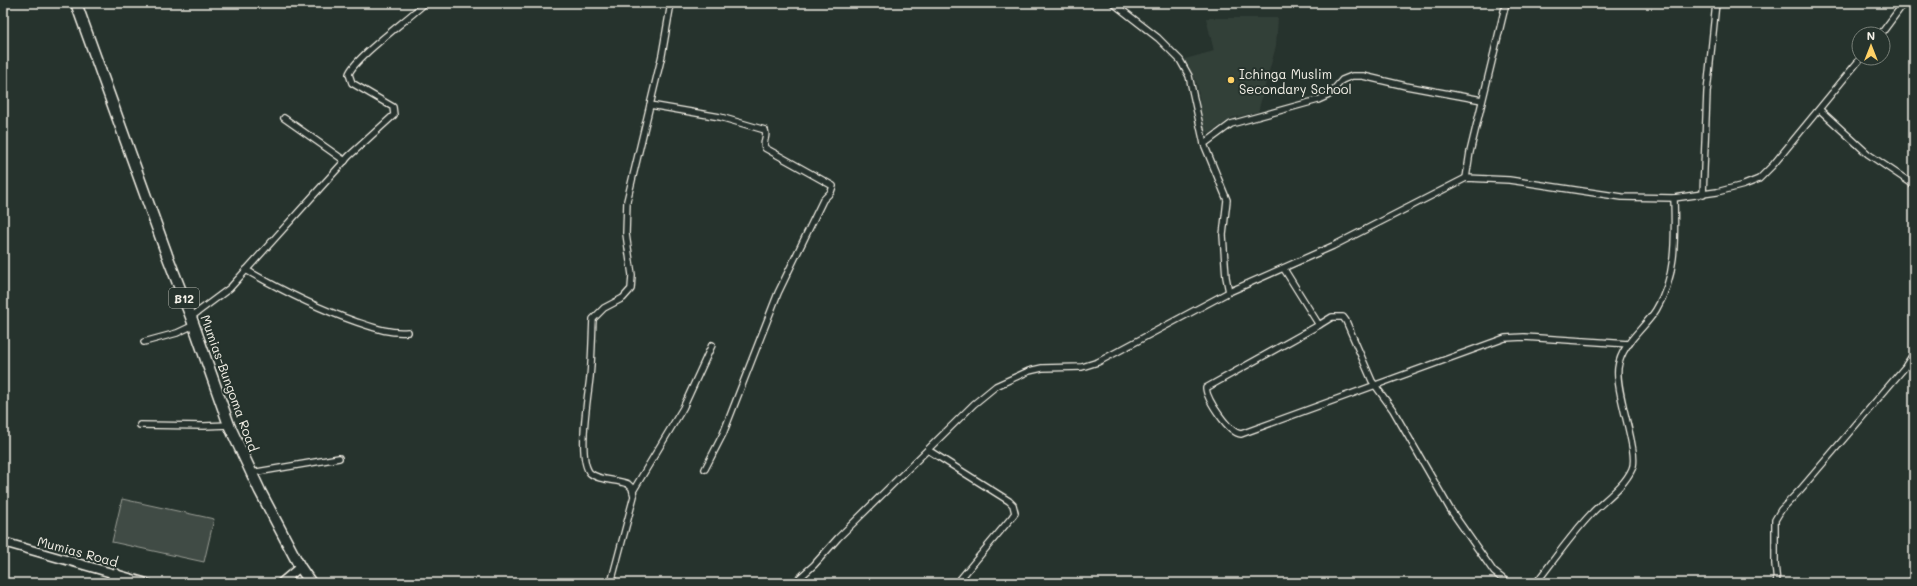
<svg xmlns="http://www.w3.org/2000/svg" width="1917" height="586" font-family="Mali,sans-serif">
  <rect width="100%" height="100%" fill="#26332d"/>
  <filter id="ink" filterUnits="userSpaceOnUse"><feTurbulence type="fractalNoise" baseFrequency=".025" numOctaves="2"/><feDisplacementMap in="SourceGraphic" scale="8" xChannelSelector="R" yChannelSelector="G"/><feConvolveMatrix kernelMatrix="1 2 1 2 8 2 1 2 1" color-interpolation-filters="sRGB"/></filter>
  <g filter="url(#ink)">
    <polygon fill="#333f39" points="1206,18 1278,18 1276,46 1258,112 1232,118 1210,133 1204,131 1197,84 1185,59 1214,51"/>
    <polygon fill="#414b45" stroke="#9a9e96" points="122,499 214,519 204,562 112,542"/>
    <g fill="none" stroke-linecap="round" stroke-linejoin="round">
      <defs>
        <g id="street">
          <polyline points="1113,3 1158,38 1180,60 1189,76 1204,144 1227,200 1223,235 1226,277 1229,292"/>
          <polyline points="1881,34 1904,3"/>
          <path d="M650 105 720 117 765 130C768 137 762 141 765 148L833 186 831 192 823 200 778 293 723 434 705 469"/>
          <polyline points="1820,110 1868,154 1914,185"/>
          <polyline points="284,118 345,161"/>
          <polyline points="1204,144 1231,124 1318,100 1329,95 1342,80 1352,76 1363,76 1406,86 1482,100"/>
          <polyline points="1466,178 1470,152 1506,3"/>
          <polyline points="1703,195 1707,92 1716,3"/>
          <polyline points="1284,269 1319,325 1332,317 1343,317 1346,321 1372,381 1393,410 1450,509 1494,572 1508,583"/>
          <path d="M246 270C281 290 316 308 354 321 372 327 389 334 408 332"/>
          <path d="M191 317 230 288 349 156 394 115 393 107 352 83 349 74C354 58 410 18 425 3"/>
          <path d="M1319 325 1206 388C1207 400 1229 433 1241 434L1505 338 1524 337 1629 344"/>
          <polyline points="144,342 177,333 194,325"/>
          <polyline points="140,425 204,426 229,425"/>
          <polyline points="928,450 1009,501 1013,505 1015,513 1012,517 957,583"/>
          <polyline points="251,473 339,458"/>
          <polyline points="633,491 683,408 712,345"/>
          <path d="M611 583 634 496 632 488 628 484C617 479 599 481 590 473 577 459 588 396 590 377 592 357 592 338 593 319L604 308 623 298 631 289 632 275 626 234 627 201 662 55 671 3"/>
          <polyline points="794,583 814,565 838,538 974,404 996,386 1029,371 1042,368 1082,367 1098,362 1229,292 1333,246 1466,178 1509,180 1622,197 1674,198 1717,192 1744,185 1759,179 1773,165 1861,58"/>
          <path d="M1536 583C1554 560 1571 535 1591 514 1604 500 1624 487 1632 469 1640 453 1615 393 1618 368 1621 344 1644 329 1656 310 1677 276 1675 237 1674 198"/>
          <polyline points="1777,583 1775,564 1775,520 1781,510 1801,489 1905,367 1914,353"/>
        </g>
        <g id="secondary">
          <polyline points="3,542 147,583"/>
          <polyline points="109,583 116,573"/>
          <polyline points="281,583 300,567"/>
        </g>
        <polyline id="highway" points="76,3 167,255 191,317 229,425 260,491 300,567 311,583"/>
      </defs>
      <use href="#street" stroke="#f4f1e8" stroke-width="8"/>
      <use href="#secondary" stroke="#f4f1e8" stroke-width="11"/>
      <use href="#highway" stroke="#f4f1e8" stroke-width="13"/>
      <use href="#street" stroke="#26332d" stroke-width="5.5"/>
      <use href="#secondary" stroke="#26332d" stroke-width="8"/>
      <use href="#highway" stroke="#26332d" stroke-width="10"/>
    </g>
  </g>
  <circle fill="#ffd166" stroke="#26332d" stroke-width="1.5" cx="1231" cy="80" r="4"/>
  <g text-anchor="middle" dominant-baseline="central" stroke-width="4" stroke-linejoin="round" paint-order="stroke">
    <rect fill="#26332d" stroke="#b6b8b0" stroke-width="1" x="169" y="288" width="30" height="20" rx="3"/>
    <g font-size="12" font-weight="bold" fill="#f4f1e8">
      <text x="184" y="298">B12</text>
    </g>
    <g font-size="13" fill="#f4f1e8" stroke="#26332d" text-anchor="start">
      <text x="1239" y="73">Ichinga Muslim<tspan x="1239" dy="15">Secondary School</tspan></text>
    </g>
    <g font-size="13" fill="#f4f1e8" stroke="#26332d">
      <text transform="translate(230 383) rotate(70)">Mumias-Bungoma Road</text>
      <text transform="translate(78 551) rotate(15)">Mumias Road</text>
    </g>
  </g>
  <rect width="1917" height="586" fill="none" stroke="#26332d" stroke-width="16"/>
  <rect x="8" y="8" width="1901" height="570" fill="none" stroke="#f4f1e8" stroke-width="1.5" filter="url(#ink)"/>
  <g transform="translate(1871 46)"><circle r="19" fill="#26332d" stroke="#787f78"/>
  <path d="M0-3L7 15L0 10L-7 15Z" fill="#ffd166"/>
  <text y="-6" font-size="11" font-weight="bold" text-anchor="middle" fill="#f4f1e8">N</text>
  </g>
</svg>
